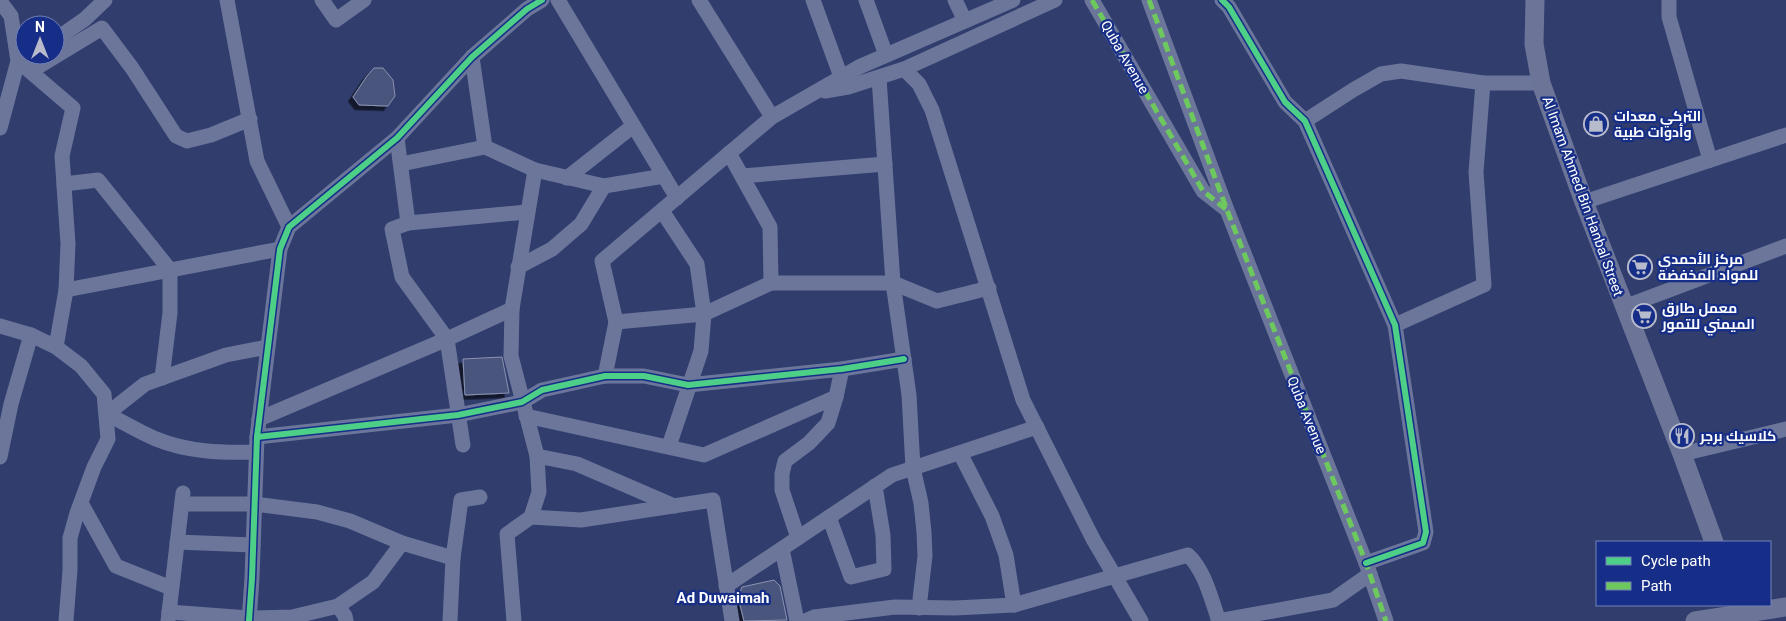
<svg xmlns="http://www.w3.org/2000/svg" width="1786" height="621" font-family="Roboto,Cairo,sans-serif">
  <defs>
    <filter id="shadow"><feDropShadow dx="-4.5" dy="4.5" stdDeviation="0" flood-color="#0009"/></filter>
  </defs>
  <rect width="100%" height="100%" fill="#303d6d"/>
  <g fill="#4a557c" stroke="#8a93b1" filter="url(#shadow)">
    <polygon points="374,68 383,68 393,80 395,96 388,106 359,105 353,97 367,76"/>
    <polygon points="502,357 509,393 465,395 463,359"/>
    <polygon points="774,580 780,586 787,620 744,621 738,597 742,587"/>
  </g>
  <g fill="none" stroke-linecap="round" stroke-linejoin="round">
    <g stroke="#6c769b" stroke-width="15">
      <polyline points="227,0 257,161 289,227"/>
      <polyline points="322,0 336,20 364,0"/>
      <polyline points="558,0 677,198"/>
      <polyline points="699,0 772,117"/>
      <polyline points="813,0 841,77"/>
      <polyline points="866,0 886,55"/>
      <polyline points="955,0 965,21"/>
      <polyline points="1092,0 1203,191 1226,209"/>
      <polyline points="1149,0 1227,210 1366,563 1386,621"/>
      <polyline points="1222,0 1229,7 1285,102 1305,121 1395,325 1426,532 1423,543 1366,563"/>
      <polyline points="1669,0 1669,17 1710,160"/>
      <polyline points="0,1 11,16 18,61 0,128"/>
      <polyline points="55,40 85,19 105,0"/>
      <polyline points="28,55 18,61 73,108 62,156 68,244 66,290 56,347"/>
      <polyline points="472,57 485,147"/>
      <polyline points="904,69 919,84 932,110 1023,400 1093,539 1141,621"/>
      <polyline points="31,71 102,28 132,68 176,136 187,141 211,135 250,119"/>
      <polyline points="879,78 893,283 909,395 913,468 921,503 924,532 925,556 919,608"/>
      <polyline points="825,91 848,87 904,69 1055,0"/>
      <polyline points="1305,121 1353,90 1381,74 1401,71 1483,83 1541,83"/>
      <polyline points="397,138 408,223"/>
      <polyline points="729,153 770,227 771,283"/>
      <polyline points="401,164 485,147 535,170 604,186 664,176"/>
      <polyline points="742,176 885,164"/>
      <polyline points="567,178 633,126"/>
      <polyline points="64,184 98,180 170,270 170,313 162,378"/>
      <polyline points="1584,202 1786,135"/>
      <polyline points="662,211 697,264 704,314 701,351 669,446"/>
      <polyline points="518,267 552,249 581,224 604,186"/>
      <polyline points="66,290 280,249"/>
      <polyline points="1624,307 1786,246"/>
      <polyline points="616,322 704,314 771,283 893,283 937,301 989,288"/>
      <polyline points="1395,325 1484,285 1476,172 1483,83"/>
      <polyline points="0,326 31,335 56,347 81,366 104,394 108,439 94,467 77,513 70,538 70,570 66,621"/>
      <polyline points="605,376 616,322 602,261 772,117 859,67 1013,0"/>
      <polyline points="526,416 704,455 836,397 842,369"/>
      <polyline points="259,419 447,339 512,309"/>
      <polyline points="257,437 458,415 522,402 542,390 605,376 644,376 688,385 842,369 904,359"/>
      <polyline points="463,445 447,339 402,277 392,229 408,223 527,212"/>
      <path d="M255 452C221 453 188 452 156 439 139 432 123 422 107 414L145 384 226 355 267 347"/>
      <polyline points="960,453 992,516 1006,555 1014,605"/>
      <polyline points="1682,454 1786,429"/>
      <polyline points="537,456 577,464 674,506"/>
      <polyline points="0,457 11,404 31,335"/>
      <polyline points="81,503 116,566 171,588"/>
      <polyline points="182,504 254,504 317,512 350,521 402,543 453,558"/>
      <polyline points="531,517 581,520 713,500 732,621"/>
      <polyline points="829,517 851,577 884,569 883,535 875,486"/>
      <polyline points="798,538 782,490 782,474 785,461 809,443 828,423 836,397"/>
      <polyline points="177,542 253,545"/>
      <polyline points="782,549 797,621"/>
      <polyline points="726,586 892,475 1037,427"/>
      <polyline points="338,606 345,616 346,621"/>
      <polyline points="169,612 249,618 292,617 338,606 373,582 402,543"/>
      <polyline points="168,621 183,493"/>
      <polyline points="249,621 252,578 257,437 280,249 289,227 397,138 472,57 527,9 542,0"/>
      <polyline points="450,621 453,558 461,500 480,497"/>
      <polyline points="514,621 507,534 531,517 539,492 537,456 511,356 512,309 535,170"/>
      <path d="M805 621 814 617 895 607 955 608 1014 605 1188 555C1205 571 1211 599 1219 621"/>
      <polyline points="1218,621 1333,600 1370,574"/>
    </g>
    <g stroke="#6c7498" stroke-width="19">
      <polyline points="1535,0 1534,44 1541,83 1584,202 1682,454 1714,542"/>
      <polyline points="1695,621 1786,607"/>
    </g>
    <g stroke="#6dc95d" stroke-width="5" stroke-dasharray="10 5" stroke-linecap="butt">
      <polyline points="1092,0 1203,191 1227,210"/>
      <polyline points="1149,0 1227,210 1366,563 1386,621"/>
    </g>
    <defs>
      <g id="cycleway">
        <polyline points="1222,0 1229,7 1285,102 1305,121 1395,325 1426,532 1423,543 1366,563"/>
        <polyline points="257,437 458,415 522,402 542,390 605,376 644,376 688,385 842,369 904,359"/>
        <polyline points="249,621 252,578 257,437 280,249 289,227 397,138 472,57 527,9 542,0"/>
      </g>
    </defs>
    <use href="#cycleway" stroke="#162e87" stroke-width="9"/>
    <use href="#cycleway" stroke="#4dcf88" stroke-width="6"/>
  </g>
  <defs>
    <symbol id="shop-ring" viewBox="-11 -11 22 22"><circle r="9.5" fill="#162e87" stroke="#b7bbcc" stroke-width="1.5"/><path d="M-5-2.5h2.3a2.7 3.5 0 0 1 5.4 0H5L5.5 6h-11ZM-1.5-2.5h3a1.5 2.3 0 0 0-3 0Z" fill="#b7bbcc"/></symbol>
    <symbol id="supermarket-ring" viewBox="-11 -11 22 22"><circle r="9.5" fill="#162e87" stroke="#b7bbcc" stroke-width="1.5"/><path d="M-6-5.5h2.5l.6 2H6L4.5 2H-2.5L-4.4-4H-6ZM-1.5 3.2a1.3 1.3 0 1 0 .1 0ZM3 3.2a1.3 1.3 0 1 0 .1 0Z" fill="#b7bbcc"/></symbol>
    <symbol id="restaurant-ring" viewBox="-11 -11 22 22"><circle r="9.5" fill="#162e87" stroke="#b7bbcc" stroke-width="1.5"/><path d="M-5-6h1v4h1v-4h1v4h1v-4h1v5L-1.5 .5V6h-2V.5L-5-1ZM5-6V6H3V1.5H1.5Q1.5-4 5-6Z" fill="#b7bbcc"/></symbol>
  </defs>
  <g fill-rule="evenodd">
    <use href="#shop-ring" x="1582" y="110" width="28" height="28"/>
    <use href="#supermarket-ring" x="1626" y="253" width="28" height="28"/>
    <use href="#supermarket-ring" x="1630" y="302" width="28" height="28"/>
    <use href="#restaurant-ring" x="1668" y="422" width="28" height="28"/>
  </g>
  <g text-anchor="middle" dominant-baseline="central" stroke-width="4.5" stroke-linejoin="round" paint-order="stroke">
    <g font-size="14" fill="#fff" stroke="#162e87">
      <text transform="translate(1125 57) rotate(60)">Quba Avenue</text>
      <text transform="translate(1583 196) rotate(70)">Al Imam Ahmed Bin Hanbal Street</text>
      <text transform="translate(1307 415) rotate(68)">Quba Avenue</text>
    </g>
    <g font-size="14" font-weight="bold" fill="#fff" stroke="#162e87" text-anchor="start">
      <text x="1614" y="116">التركي معدات<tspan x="1614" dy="16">وأدوات طبية</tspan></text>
      <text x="1658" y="259">مركز الأحمدي<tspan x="1658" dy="16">للمواد المخفضة</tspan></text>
      <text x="1662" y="308">معمل طارق<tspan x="1662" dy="16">الميمني للتمور</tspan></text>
      <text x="1700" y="436">كلاسيك برجر</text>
    </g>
    <g font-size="15" font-weight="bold" fill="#fff" stroke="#162e87">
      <text x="723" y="598">Ad Duwaimah</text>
    </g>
  </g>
  <rect x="1596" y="541" width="175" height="65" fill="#162e87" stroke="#7382b7"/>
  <rect x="1606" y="557" width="25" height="8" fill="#4dcf88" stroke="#7382b7"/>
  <text x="1641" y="566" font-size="15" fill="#ffffff">Cycle path</text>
  <rect x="1606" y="582" width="25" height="8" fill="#6dc95d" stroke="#7382b7"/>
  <text x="1641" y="591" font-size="15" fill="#ffffff">Path</text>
  <g transform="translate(40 40)"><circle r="24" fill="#162e87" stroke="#7382b7"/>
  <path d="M0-4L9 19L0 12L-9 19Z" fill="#b7bbcc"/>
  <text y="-8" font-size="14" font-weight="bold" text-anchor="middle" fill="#ffffff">N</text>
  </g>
</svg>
